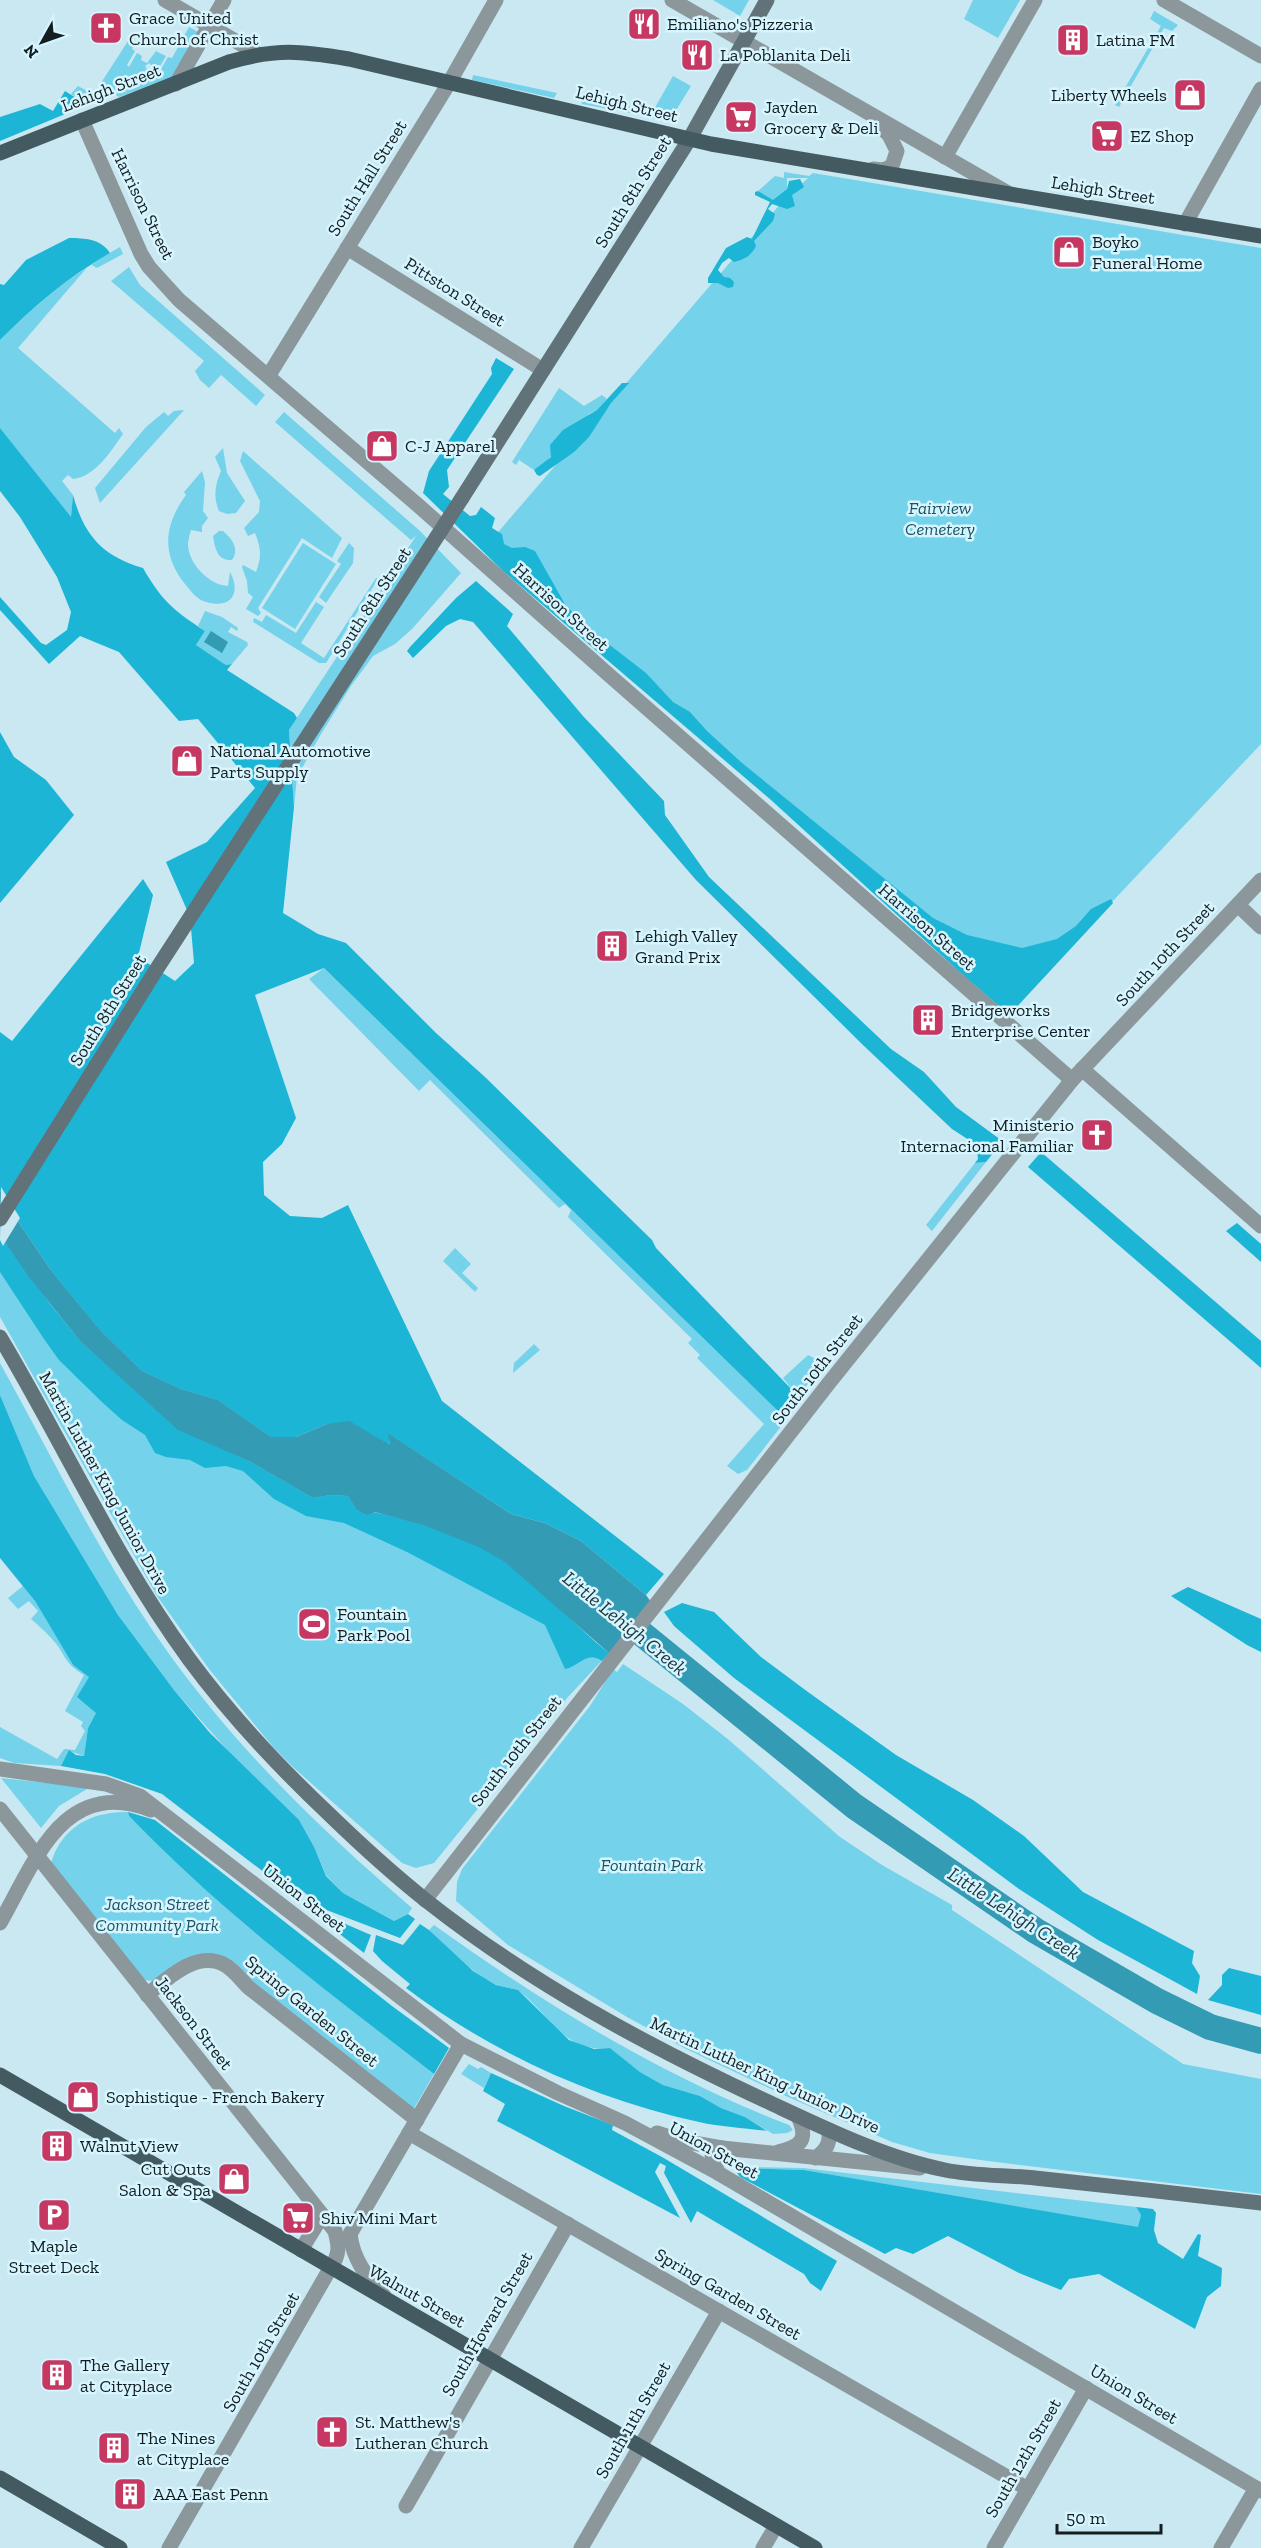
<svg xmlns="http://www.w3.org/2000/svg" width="1261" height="2548" font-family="'Zilla Slab',serif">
  <rect width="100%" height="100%" fill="#cae8f1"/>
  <g fill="#74d2eb">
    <polygon points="713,0 749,0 740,16"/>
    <polygon points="973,0 1020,0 998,38 964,19"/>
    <polygon points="1154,11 1178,25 1172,31 1164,28 1119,107 1115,105 1161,26 1150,19"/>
    <polygon points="189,27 198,32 171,78 119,97 99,86 128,41 135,44 132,49 135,51 127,65 129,67 137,53 142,56 141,60 147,63 156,51 166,56 159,68 153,67 149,63 145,66 147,69 143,73 148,78 155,69 160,71 168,57 172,58"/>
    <polygon points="473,75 557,93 554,98 472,80"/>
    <polygon points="673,76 691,86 670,120 649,118"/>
    <polygon points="78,86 102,99 87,105 71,94"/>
    <polygon points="581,99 632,107 634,108 630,113 582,104"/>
    <polygon points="784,172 809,176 813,173 1261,248 1261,744 1011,1009 487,545 782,202 808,178 787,178 787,189 773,201 758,191 775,176 784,178"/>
    <path d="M120 247 123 254 97 268 90 264 18 348 115 433 119 428 123 434C111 451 95 477 73 479L68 475 62 481 73 495 71 518 0 428V340C36 304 75 272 120 247Z"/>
    <polygon points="129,267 140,285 265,395 256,406 221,375 209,388 200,380 195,371 204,361 111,281"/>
    <polygon points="559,388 584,406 602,395 607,399 597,410 589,414 543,465 534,470 519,460 516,465 512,462"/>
    <polygon points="184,410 100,503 95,488 146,427 164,412 168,416 174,411"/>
    <polygon points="284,412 420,531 461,573 412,629 395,644 373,656 351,686 321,734 297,777 294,807 289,730 416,536 411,540 275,422"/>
    <path d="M223 448 227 473 245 501 236 513 227 514 219 511C213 497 215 485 221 471L215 457Z"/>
    <path d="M243 451 342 538 332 558 302 538 258 608 261 613 258 616 246 609 253 597 248 593 247 581 242 567 243 565 256 572C262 556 261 548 255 533L248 536 244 528 259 512 260 501 240 461Z"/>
    <path d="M202 471 205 482 203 511 208 518 202 526V532L191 530C190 534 188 540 188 544 188 563 209 585 228 586L230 572C242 594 230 609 206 602 196 599 191 591 185 584 161 554 164 525 186 495L184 492Z"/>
    <path d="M219 531H223C232 539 240 549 232 560 217 561 215 548 213 536Z"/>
    <polygon points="303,543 336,564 295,629 262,608"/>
    <polygon points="349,543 354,548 353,563 326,603 319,597 341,564 337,561"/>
    <polygon points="376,578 378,579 326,663 319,663 253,622 254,618 262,622 266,615 296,633 316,602 324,607 301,643 324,658"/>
    <polygon points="205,611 222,617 238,628 237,631 231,627 228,632 247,642 248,645 232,664 226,665 196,645 205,631 198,626"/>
    <polygon points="324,968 780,1413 795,1393 783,1378 808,1355 824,1363 789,1408 793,1411 747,1470 738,1474 727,1466 764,1424 697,1358 700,1355 688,1343 692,1339 568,1217 571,1210 565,1204 559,1208 430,1080 419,1091 309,979"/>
    <polygon points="986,1162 932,1231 926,1225 975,1163"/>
    <polygon points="0,1235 609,1653 568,1697 434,1863 416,1868 402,1863 295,1769 273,1747 209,1669 157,1596 0,1317"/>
    <polygon points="455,1248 471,1264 462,1273 478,1288 475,1292 443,1261"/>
    <polygon points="534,1344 540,1350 513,1373 514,1363"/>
    <path d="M0 1363C50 1453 95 1546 153 1631 225 1737 315 1825 412 1908L408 1914 394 1921 343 1893 326 1875 315 1849 174 1690 118 1615 34 1476 0 1395Z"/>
    <path d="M23 1586 35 1601 73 1665 90 1677 96 1713 88 1728 84 1756 69 1751 61 1766 14 1763 0 1758V1727L57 1759 64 1749 75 1750 85 1731 81 1726 83 1722 65 1711 84 1675C63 1663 66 1654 52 1639 46 1632 38 1625 31 1619L38 1611 29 1601 18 1609 8 1598Z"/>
    <polygon points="623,1664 683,1704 729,1740 840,1837 882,1865 952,1905 952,1910 1183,2064 1261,2079 1261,2194 988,2161 930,2153 892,2142 788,2097 686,2049 627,2017 508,1945 456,1901 457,1882 462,1869 590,1706 613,1669 617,1672"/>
    <polygon points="1,1778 85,1787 87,1789 59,1806 41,1828"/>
    <path d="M128 1812 129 1816C222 1913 329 1993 434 2074L413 2110 252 1982C214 1940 194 1949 153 1981L144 1980 51 1863C62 1826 93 1811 128 1812Z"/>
    <path d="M434 1925C544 2004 662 2076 789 2125L793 2130 787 2133 773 2134 745 2117 721 2108 700 2096 663 2085 640 2072 610 2048C563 2053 552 2016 520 1992 513 1987 501 1988 493 1983 468 1970 449 1950 429 1930Z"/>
    <polygon points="469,2064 478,2069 481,2067 491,2073 484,2088 461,2074"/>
    <polygon points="741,2167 803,2168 1136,2207 1141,2215 1139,2228 804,2170 739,2168"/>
  </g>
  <g fill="#1cb5d6">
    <polygon points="65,91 87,105 0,141 0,117 40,104 53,111"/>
    <path d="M800 179 804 187 792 195 795 206 787 209 772 204 768 209 775 214 773 221 754 241 756 246C751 256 745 259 734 262L729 258 722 263 718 270 724 277 730 278 734 282 733 287 728 288 718 283H708V278L726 248 747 237 752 239 770 202 755 195V192L758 191 773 200 787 189 789 181Z"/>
    <path d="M69 238C85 238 101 239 110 253 69 276 33 307 0 340V284L4 285 26 260Z"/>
    <polygon points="496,358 514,369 447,470 449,487 443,494 470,516 476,515 481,507 495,518 492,528 502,534 504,544 512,548 525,547 535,551 566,606 593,632 646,673 673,702 690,712 707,731 742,763 933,918 967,935 1022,948 1057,939 1076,926 1091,909 1111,899 1113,903 1014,1010 1010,1011 1000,1007 964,976 771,800 503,571 423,493 429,471 492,374 491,368"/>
    <polygon points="622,383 629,383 611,403 589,437 574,452 540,476 537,475 534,470 551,457 550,445 563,430 597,410"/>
    <path d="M0 428 71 517 73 495C84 535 102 556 143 568 162 601 173 610 205 631L196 645 226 665 232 664 227 670 294 713 297 718 289 730 294 807 283 913 318 934 346 943 436 1033 485 1077 652 1240 656 1248 795 1393 780 1413 324 968 255 995 296 1118 282 1144 263 1162 264 1195 290 1216 322 1218 348 1205 442 1401 664 1574 646 1595 581 1541 545 1523 511 1514 389 1434 390 1446 327 1424 296 1437H271L218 1400 181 1389 142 1371 101 1331 53 1273 21 1226 0 1190V1032L12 1041 143 879 153 895 138 957 175 981 194 963 190 917 166 862 207 842 255 788 198 719 179 721 119 652 80 636 49 664 0 610V597L41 643 46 645 67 630 71 612 57 577 20 517 0 491Z"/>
    <polygon points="476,581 513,614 507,626 583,716 664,801 665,815 709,877 891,1049 924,1072 956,1107 1001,1140 1002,1142 986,1162 975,1163 978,1159 977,1151 972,1142 952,1129 864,1046 696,880 473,622 460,619 446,626 413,658 407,651 410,647 456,598"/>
    <polygon points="0,732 14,757 46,780 74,815 0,903"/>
    <polygon points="1041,1152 1261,1341 1261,1368 1028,1167"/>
    <polygon points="1237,1223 1261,1244 1261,1262 1226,1231"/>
    <path d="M0 1235 50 1304 80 1341 178 1429 251 1462 313 1498 330 1495 348 1496 356 1509C403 1517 467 1534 506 1562 543 1589 574 1625 609 1653L602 1661C587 1650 580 1666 565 1669L545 1625 511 1607 407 1552 344 1523 306 1516 274 1499 243 1471 226 1466 205 1468 190 1460 166 1457 155 1453 145 1435 122 1420 103 1403 59 1360 44 1339 0 1272Z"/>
    <polygon points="0,1395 34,1476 118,1615 174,1690 210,1733 299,1820 315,1849 326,1876 343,1893 394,1921 408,1914 415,1919 400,1938 324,1909 298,1887 291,1893 162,1794 105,1774 61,1766 69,1750 76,1755 84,1756 88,1728 96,1713 77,1697 89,1677 73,1665 35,1601 0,1558"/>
    <polygon points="1188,1587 1261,1619 1261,1652 1247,1645 1171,1596"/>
    <polygon points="682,1603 714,1612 761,1657 808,1692 896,1755 973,1800 1024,1836 1083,1892 1194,1951 1192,1963 1200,1976 1197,1994 1098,1940 1019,1889 734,1678 674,1626 664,1612"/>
    <path d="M128 1812 155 1820 392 2006 449 2048 434 2074C329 1993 222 1913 129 1816Z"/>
    <polygon points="327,1916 371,1935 364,1953 323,1921"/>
    <path d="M420 1924 429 1930 473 1971 496 1985 518 1990 569 2040 594 2049 610 2048 640 2072 663 2085 700 2096 721 2108 745 2117 767 2131C745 2128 721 2127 699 2122 594 2099 492 2053 406 1988L410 1984 382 1961 373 1951 376 1935 403 1945Z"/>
    <polygon points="1229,1968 1261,1976 1261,2015 1208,2000 1222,1985 1222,1975"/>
    <polygon points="491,2073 564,2106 613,2125 612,2130 662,2157 837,2261 821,2291 810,2283 804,2274 697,2211 691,2223 664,2173 666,2166 660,2163 655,2172 680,2218 497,2121 505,2104 483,2091"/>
    <polygon points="739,2168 804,2170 1138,2227 1141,2215 1136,2207 1153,2209 1156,2213 1154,2230 1158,2243 1183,2259 1198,2234 1201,2235 1198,2256 1222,2268 1221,2286 1207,2297 1195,2329 1099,2274 1069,2279 1061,2290 1019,2273 948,2236 913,2254 896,2248 885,2254 740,2177 737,2173"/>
  </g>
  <g fill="#339bb4">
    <polygon points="211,631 228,642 222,653 204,642"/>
    <polygon points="0,1190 21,1226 53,1273 101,1331 142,1371 181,1389 218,1400 271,1437 296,1437 327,1424 349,1421 390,1445 388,1433 511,1514 545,1523 581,1541 646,1595 651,1602 609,1653 505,1562 479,1547 423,1525 375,1512 367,1515 356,1509 348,1496 330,1495 313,1498 251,1462 178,1430 80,1341 29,1277 0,1235"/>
  </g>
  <polygon fill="#cae8f1" points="1,1187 20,1218 3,1246 0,1240"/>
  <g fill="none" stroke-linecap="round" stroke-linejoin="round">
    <polyline stroke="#339bb4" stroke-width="26" points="615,1612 854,1806 1036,1931 1157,2001 1210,2027 1261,2041"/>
    <g stroke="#8b979b" stroke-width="15">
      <polyline points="165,0 258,54"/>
      <polyline points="1164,0 1261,56"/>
      <polyline points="176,84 224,0"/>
      <polyline points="82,120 141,254 149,267 179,300 420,507 609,675 1072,1080"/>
      <polyline points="945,157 1035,0"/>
      <polyline points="1185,224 1261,89"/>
      <polyline points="347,248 543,370"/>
      <polyline points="269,375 449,83 496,0"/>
      <polyline points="1238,905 1261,927"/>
      <polyline points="1082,1069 1261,1226"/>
      <polyline points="0,1769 106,1784 140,1796 461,2044 558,2093 625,2123 718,2173 1261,2491"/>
      <polyline points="425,1900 829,1383 1072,1080 1261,880"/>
      <path d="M0 1923C35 1862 63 1776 151 1810"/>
      <path d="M147 1995C167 1979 197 1949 225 1965 234 1970 241 1980 248 1987L417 2120"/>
      <polyline points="409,2133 1028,2489"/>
      <polyline points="657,2133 682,2141 722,2148"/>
      <path d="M778 2152C803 2146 808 2139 798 2116"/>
      <path d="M816 2158C827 2149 830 2144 829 2130"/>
      <polyline points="718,2173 712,2155 716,2150 722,2148 920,2168"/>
      <path d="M384 2296C367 2277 353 2260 350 2234L461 2044"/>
      <polyline points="406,2506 568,2224"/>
      <polyline points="169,2548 331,2267"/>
      <polyline points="581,2548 719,2311"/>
      <polyline points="763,2548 776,2526"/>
      <polyline points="994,2548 1086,2388"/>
      <polyline points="1221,2548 1256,2488"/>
    </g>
    <g stroke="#8b979b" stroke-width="15">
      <polyline points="672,0 1008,193"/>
      <polyline points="873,169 883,170 892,166 897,151 889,135 876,122"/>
      <path d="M0 1809 335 2231C339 2246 340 2254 331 2267"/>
      <polyline points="301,2250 317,2224 312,2206"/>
    </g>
    <g stroke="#617379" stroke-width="15">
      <polyline points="462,498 689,140 767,0"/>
      <path d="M0 1337C64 1444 115 1558 189 1659 231 1716 279 1767 331 1816 362 1846 394 1875 428 1902 531 1983 646 2045 764 2100 820 2126 884 2158 945 2170 974 2176 1005 2175 1035 2178 1110 2186 1186 2194 1261 2203"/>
    </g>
    <g stroke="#435a60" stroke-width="15">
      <path d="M0 153 229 62C277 48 301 51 349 59L711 144 1261 236"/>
      <polyline points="0,2075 815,2548"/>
      <polyline points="0,2478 120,2548"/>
    </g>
    <polyline stroke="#617379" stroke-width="15" points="0,1219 158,967 462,498"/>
  </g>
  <defs>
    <symbol id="restaurant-square" viewBox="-11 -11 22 22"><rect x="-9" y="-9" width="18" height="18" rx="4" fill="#c63862" stroke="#d7f5ff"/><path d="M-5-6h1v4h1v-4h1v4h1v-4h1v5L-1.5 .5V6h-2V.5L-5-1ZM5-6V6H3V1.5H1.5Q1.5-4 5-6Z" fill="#fff"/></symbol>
    <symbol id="church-square" viewBox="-11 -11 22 22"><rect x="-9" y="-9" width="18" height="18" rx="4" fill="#c63862" stroke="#d7f5ff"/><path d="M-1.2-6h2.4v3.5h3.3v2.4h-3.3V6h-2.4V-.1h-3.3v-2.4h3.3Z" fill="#fff"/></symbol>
    <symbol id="building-square" viewBox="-11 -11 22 22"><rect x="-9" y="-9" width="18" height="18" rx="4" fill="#c63862" stroke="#d7f5ff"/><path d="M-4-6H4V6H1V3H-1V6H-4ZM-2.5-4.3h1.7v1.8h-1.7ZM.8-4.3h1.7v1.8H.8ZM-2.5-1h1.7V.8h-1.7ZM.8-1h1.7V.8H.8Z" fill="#fff"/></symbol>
    <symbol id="shop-square" viewBox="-11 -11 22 22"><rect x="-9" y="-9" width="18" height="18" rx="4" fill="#c63862" stroke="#d7f5ff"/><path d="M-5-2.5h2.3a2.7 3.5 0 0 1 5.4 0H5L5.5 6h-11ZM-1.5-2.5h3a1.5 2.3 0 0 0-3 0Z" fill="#fff"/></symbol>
    <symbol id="supermarket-square" viewBox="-11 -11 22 22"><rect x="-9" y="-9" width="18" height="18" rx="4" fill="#c63862" stroke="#d7f5ff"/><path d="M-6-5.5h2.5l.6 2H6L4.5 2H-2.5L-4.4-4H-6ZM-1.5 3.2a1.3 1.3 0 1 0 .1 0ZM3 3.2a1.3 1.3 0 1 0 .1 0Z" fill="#fff"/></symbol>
    <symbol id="stadium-square" viewBox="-11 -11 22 22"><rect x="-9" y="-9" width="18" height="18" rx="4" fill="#c63862" stroke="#d7f5ff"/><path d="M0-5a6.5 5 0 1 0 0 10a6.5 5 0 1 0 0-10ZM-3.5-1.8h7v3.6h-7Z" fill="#fff"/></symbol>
    <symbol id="parking-square" viewBox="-11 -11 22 22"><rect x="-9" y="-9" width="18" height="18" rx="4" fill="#c63862" stroke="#d7f5ff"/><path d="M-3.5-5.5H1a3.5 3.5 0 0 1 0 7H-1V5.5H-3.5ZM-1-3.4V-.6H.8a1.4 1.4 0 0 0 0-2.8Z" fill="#fff"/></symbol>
  </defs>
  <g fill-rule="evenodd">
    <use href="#restaurant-square" x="625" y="5" width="38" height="38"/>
    <use href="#church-square" x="87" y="9" width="38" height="38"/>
    <use href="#building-square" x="1054" y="21" width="38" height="38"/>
    <use href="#restaurant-square" x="678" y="36" width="38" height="38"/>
    <use href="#shop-square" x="1171" y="76" width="38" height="38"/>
    <use href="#supermarket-square" x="722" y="98" width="38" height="38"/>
    <use href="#supermarket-square" x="1088" y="117" width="38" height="38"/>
    <use href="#shop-square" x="1050" y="233" width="38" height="38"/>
    <use href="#shop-square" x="363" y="427" width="38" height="38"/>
    <use href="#shop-square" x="168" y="742" width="38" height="38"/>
    <use href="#building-square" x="593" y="927" width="38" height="38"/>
    <use href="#building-square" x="909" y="1001" width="38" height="38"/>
    <use href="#church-square" x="1078" y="1116" width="38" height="38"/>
    <use href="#stadium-square" x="295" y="1605" width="38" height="38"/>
    <use href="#shop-square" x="64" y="2078" width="38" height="38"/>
    <use href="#building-square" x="38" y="2127" width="38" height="38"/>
    <use href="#shop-square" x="215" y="2160" width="38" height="38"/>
    <use href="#parking-square" x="35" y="2196" width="38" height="38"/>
    <use href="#supermarket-square" x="279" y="2199" width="38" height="38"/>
    <use href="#building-square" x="38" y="2356" width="38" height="38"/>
    <use href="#church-square" x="313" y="2413" width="38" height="38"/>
    <use href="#building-square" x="95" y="2429" width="38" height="38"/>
    <use href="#building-square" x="111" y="2475" width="38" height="38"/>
  </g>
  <g text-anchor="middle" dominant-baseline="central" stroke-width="5" stroke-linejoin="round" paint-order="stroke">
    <g font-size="18" fill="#131e21" stroke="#d7f5ff" text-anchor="start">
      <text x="129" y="18">Grace United<tspan x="129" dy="21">Church of Christ</tspan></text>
      <text x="667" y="24">Emiliano's Pizzeria</text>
      <text x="1096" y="40">Latina FM</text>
      <text x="720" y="55">La Poblanita Deli</text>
      <text x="1167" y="95" text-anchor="end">Liberty Wheels</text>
      <text x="764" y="107">Jayden<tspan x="764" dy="21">Grocery &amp; Deli</tspan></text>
      <text x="1130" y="136">EZ Shop</text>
      <text x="1092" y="242">Boyko<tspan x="1092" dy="21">Funeral Home</tspan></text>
      <text x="405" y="446">C-J Apparel</text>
      <text x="210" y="751">National Automotive<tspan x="210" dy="21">Parts Supply</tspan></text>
      <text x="635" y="936">Lehigh Valley<tspan x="635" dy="21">Grand Prix</tspan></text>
      <text x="951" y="1010">Bridgeworks<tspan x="951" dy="21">Enterprise Center</tspan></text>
      <text x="1074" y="1125" text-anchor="end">Ministerio<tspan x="1074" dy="21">Internacional Familiar</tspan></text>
      <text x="337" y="1614">Fountain<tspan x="337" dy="21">Park Pool</tspan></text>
      <text x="106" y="2097">Sophistique - French Bakery</text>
      <text x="80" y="2146">Walnut View</text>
      <text x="211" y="2169" text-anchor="end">Cut Outs<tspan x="211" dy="21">Salon &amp; Spa</tspan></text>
      <text x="321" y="2218">Shiv Mini Mart</text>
      <text x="54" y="2246" text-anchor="middle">Maple<tspan x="54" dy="21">Street Deck</tspan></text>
      <text x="80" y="2365">The Gallery<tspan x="80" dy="21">at Cityplace</tspan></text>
      <text x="355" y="2422">St. Matthew's<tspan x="355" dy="21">Lutheran Church</tspan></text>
      <text x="137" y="2438">The Nines<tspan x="137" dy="21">at Cityplace</tspan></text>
      <text x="153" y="2494">AAA East Penn</text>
    </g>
    <g font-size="18" fill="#131e21" stroke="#d7f5ff">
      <text transform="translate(111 88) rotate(-21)">Lehigh Street</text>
      <text transform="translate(627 104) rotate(14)">Lehigh Street</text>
      <text transform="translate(367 178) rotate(-58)">South Hall Street</text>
      <text transform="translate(1103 190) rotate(9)">Lehigh Street</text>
      <text transform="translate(633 192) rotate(-58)">South 8th Street</text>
      <text transform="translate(143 204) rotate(64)">Harrison Street</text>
      <text transform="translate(455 292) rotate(32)">Pittston Street</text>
      <text transform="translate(372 602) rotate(-57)">South 8th Street</text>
      <text transform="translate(561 607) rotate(42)">Harrison Street</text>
      <text transform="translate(927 927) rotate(41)">Harrison Street</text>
      <text transform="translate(1165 954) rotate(-47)">South 10th Street</text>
      <text transform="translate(108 1010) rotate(-58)">South 8th Street</text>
      <text transform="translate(817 1369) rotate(-52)">South 10th Street</text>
      <text transform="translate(105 1483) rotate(61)">Martin Luther King Junior Drive</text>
      <text transform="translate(516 1751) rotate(-52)">South 10th Street</text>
      <text transform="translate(304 1898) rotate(38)">Union Street</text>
      <text transform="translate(312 2011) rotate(39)">Spring Garden Street</text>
      <text transform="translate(194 2023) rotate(52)">Jackson Street</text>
      <text transform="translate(765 2075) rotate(25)">Martin Luther King Junior Drive</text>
      <text transform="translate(714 2150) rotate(29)">Union Street</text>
      <text transform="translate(728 2294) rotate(30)">Spring Garden Street</text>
      <text transform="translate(417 2296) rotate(30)">Walnut Street</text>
      <text transform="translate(487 2324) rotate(-60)">South Howard Street</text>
      <text transform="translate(261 2352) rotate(-60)">South 10th Street</text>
      <text transform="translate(1134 2394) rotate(31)">Union Street</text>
      <text transform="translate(633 2420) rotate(-60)">South 11th Street</text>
      <text transform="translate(1023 2458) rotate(-60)">South 12th Street</text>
    </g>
    <g font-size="18" font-style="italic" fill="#1a5361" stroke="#d7f5ff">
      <text x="940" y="508">Fairview<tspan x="940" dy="21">Cemetery</tspan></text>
      <text x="652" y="1865">Fountain Park</text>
      <text x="157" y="1904">Jackson Street<tspan x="157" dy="21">Community Park</tspan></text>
    </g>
    <g font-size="20" font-style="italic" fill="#1d343b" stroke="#d7f5ff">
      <text transform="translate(625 1623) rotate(39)">Little Lehigh Creek</text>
      <text transform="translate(1014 1913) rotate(33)">Little Lehigh Creek</text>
    </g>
  </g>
  <g transform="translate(42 42) rotate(230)" stroke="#d7f5ff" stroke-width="4.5" paint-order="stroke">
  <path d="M0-4.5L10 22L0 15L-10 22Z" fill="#131e21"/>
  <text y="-9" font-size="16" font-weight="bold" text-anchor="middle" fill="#131e21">N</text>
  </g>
  <path d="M1057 2524v9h104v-9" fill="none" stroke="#131e21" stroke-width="3"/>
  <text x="1066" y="2524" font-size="18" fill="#131e21" stroke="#d7f5ff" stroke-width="4.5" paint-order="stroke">50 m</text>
</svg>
